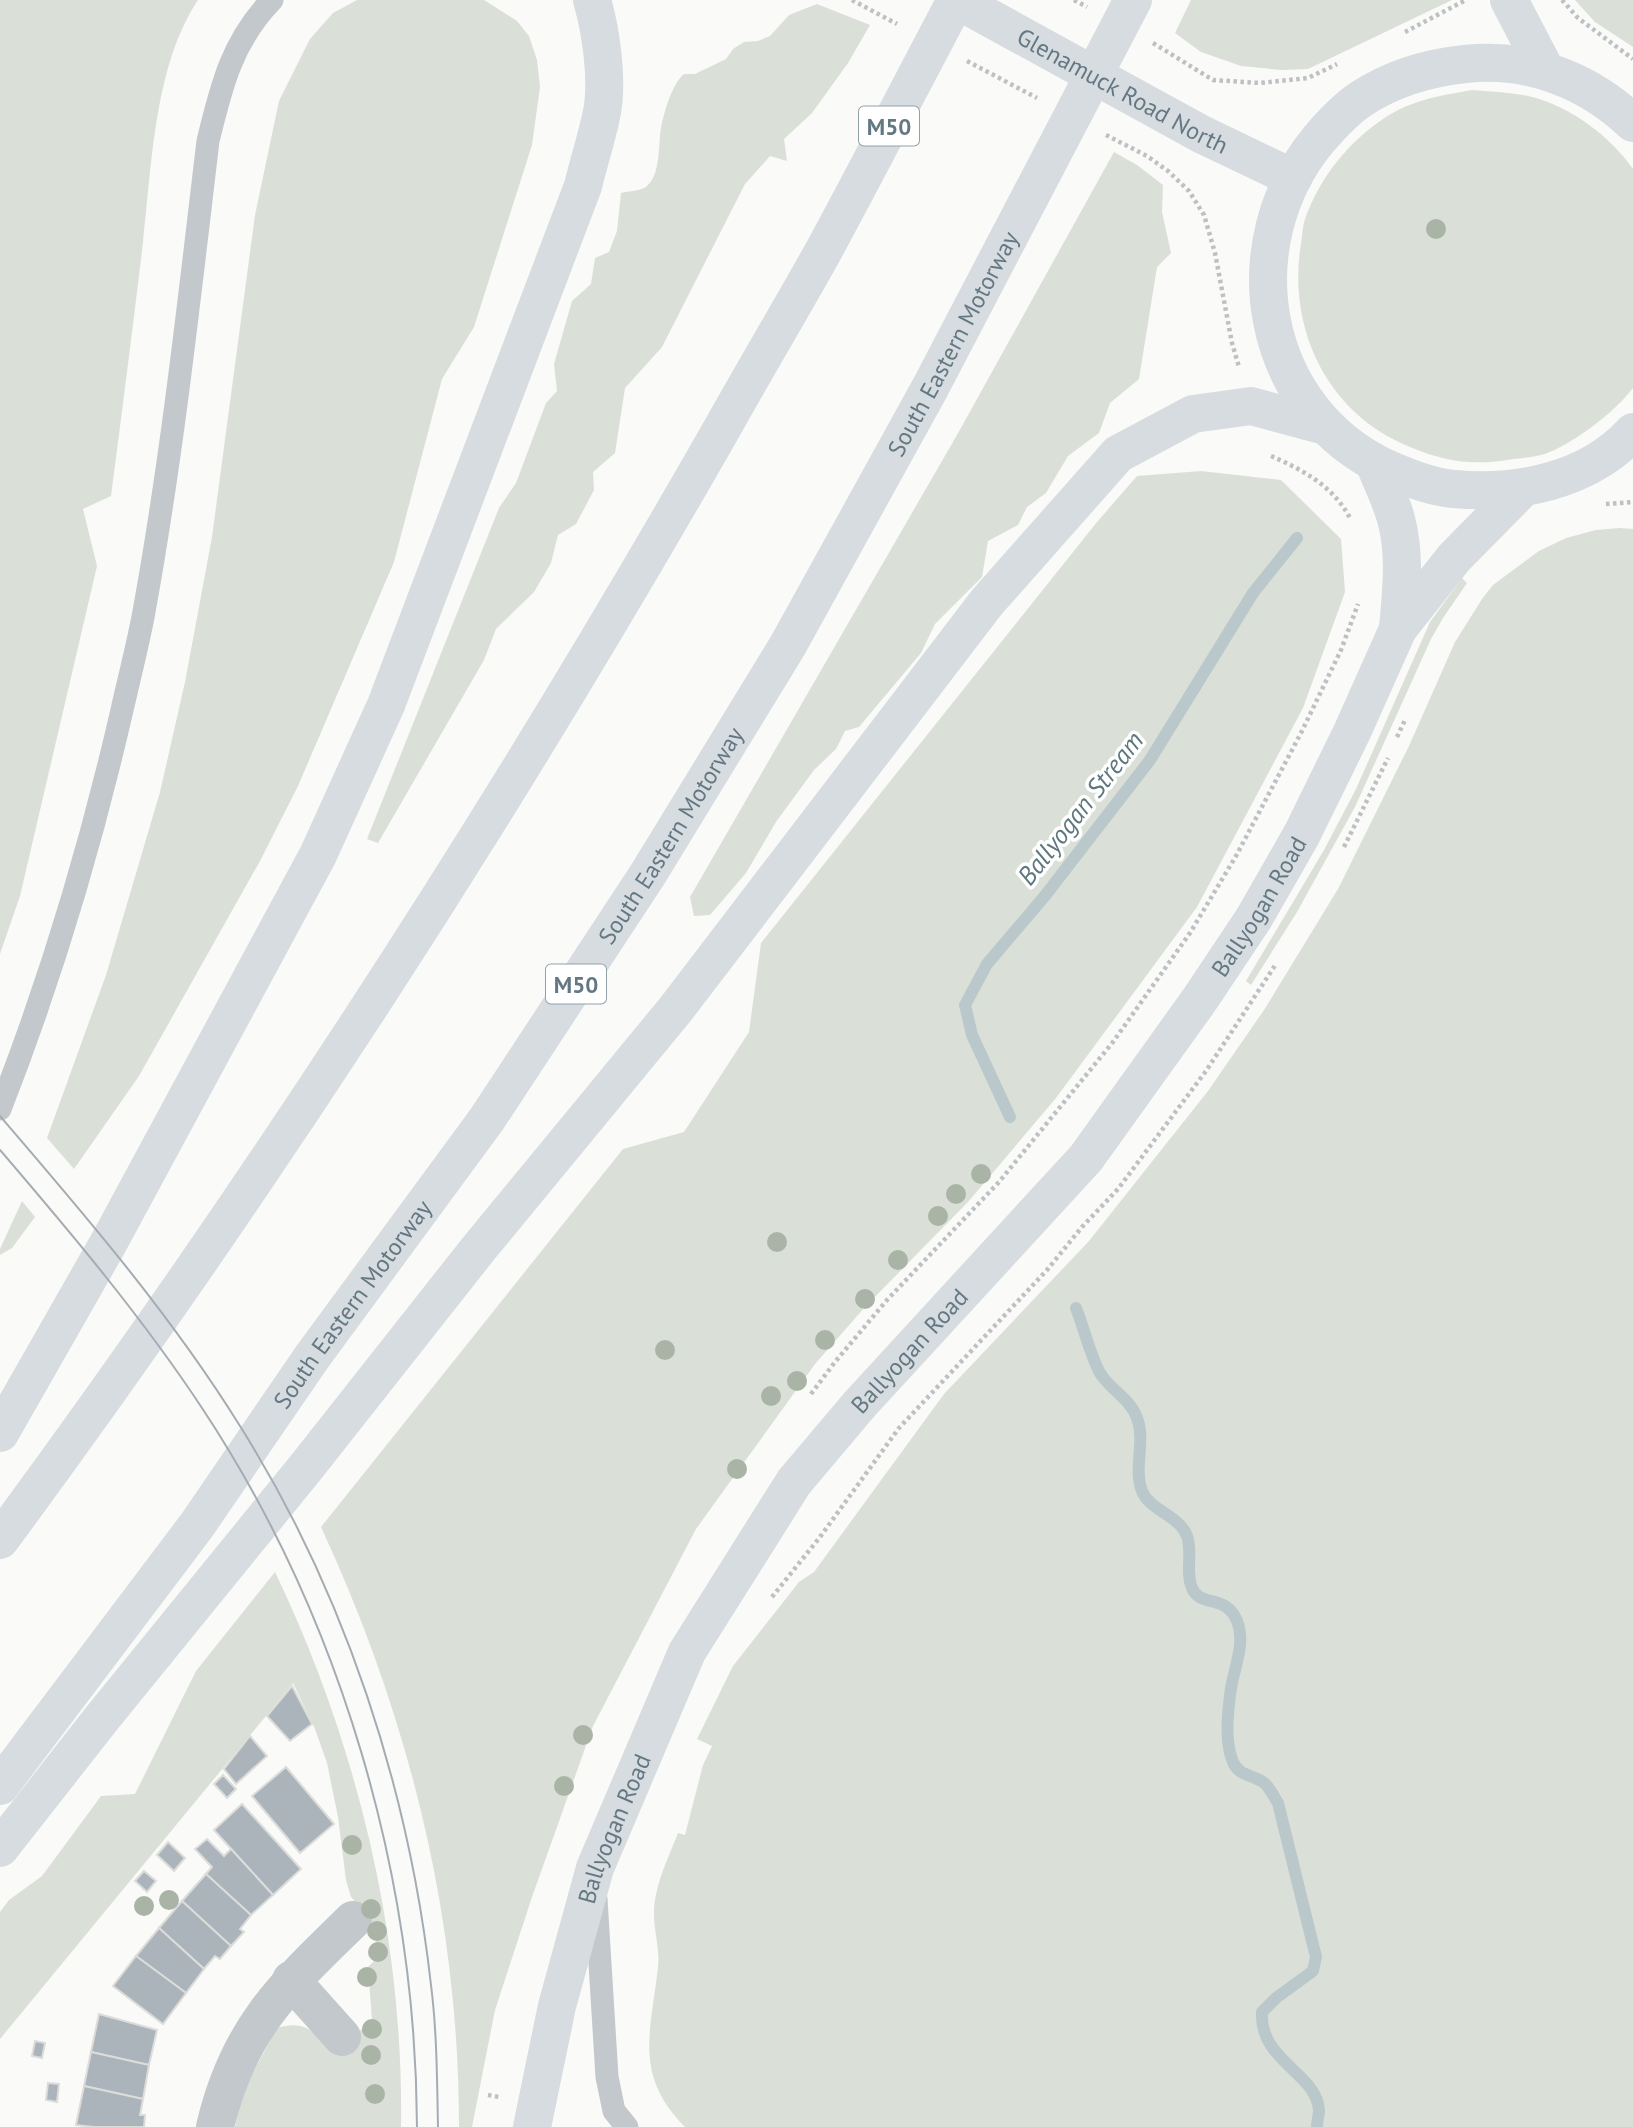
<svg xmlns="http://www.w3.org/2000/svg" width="1633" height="2127" font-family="'PT Sans',sans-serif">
  <rect width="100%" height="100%" fill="#fafaf8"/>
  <g fill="#dae0d7">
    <path d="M0 0H198C154 66 152 165 143 242 133 327 122 412 111 496L83 509 97 566 20 896 0 954Z"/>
    <polygon points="357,0 484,0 517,21 529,36 537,60 540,87 532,145 474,327 442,379 394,562 298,786 260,861 139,1076 74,1169 47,1138 106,975 160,792 185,682 212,537 255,215 279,101 310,39 333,13"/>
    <polygon points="1191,0 1452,0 1308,69 1281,70 1241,66 1201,52 1175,33"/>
    <polygon points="1575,0 1633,0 1633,47 1595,22"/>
    <path d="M817 4 870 25 848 63 812 113 784 139 787 161 770 156 745 184 662 347 625 388 615 453 593 472 594 490 576 524 558 535 551 563 534 592 496 629 484 660 378 843 367 839 499 508 516 483 546 403 557 391 554 364 572 301 591 284 595 258 609 252 617 231 621 193C629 191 641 191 647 186 661 174 658 145 661 128 664 112 672 84 684 74H695L726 59 733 49 744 42 758 41 770 36 789 15Z"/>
    <path d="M1472 90C1491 92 1513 92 1532 97 1571 107 1610 136 1633 169V388C1615 412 1573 444 1545 454 1535 457 1523 458 1513 459 1475 466 1445 462 1410 447 1330 415 1289 334 1300 250 1302 240 1302 228 1305 219 1320 177 1349 141 1386 117 1412 100 1443 95 1472 90Z"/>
    <polygon points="1114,152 1137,165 1163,185 1162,212 1171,253 1157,267 1139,379 1110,403 1099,433 1068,456 1046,493 1027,507 1018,525 988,541 982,577 935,624 921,653 859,727 845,731 836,749 814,770 776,822 746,873 710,915 694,916 690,897 957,435"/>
    <path d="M1201 471 1281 480 1341 539 1345 592 1303 708 1197 907 1056 1098 968 1202 865 1307 815 1364 696 1529 593 1726 532 1897 495 2010 472 2127H459C459 1917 409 1717 321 1527L623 1149 684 1132 749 1032 761 943 1097 522 1137 476Z"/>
    <path d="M1620 528 1633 529V2127H685C633 2075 651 2031 658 1967 660 1950 654 1932 654 1914 654 1886 668 1859 678 1833L685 1835 703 1765 712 1746 697 1739 733 1666 799 1582 814 1572 944 1394 1089 1241 1208 1091 1264 1010 1338 889 1409 746 1455 642 1482 599 1493 585 1539 551 1566 538 1596 530Z"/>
    <polygon points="1462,578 1467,583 1443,618 1431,639 1355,807 1297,912 1251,985 1246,981 1324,850 1356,789 1430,622"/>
    <polygon points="22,1201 35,1217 12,1248 0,1255 0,1249"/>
    <path d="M275 1572C357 1743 404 1936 401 2127H235L243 2091 277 2028C307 2019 315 2034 335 2053L372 2020 368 1967 378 1957 372 1921 351 1897 346 1880 338 1817 327 1763 315 1729 293 1683 0 2039V1912L9 1900 42 1876 101 1796 135 1794 196 1671Z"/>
  </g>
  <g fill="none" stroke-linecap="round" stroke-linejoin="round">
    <g stroke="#bac8cb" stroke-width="12">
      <polyline points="1010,1117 972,1035 965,1005 987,964 1044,897 1150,760 1253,593 1297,538"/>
      <path d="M1076 1308C1084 1328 1090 1355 1100 1373 1110 1390 1130 1398 1137 1418 1146 1441 1133 1468 1142 1491 1150 1511 1179 1515 1187 1536 1193 1553 1185 1572 1192 1588 1199 1606 1223 1596 1234 1615 1248 1638 1235 1664 1231 1688 1228 1710 1224 1741 1233 1762 1238 1775 1252 1775 1263 1782 1269 1786 1274 1797 1278 1803L1316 1957 1313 1971 1276 1998 1262 2012C1259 2061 1316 2072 1319 2110 1319 2115 1317 2122 1317 2127"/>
    </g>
  </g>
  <g fill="#aab4ba" stroke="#dcdcda" stroke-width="2">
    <polygon points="292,1686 312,1724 290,1741 267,1716"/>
    <polygon points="250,1736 267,1756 236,1784 224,1769"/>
    <polygon points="286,1767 334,1824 300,1853 252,1796"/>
    <polygon points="223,1775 236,1789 227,1798 214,1784"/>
    <polygon points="242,1804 301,1869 273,1895 214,1830"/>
    <polygon points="207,1839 224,1856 231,1849 273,1895 251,1915 206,1874 212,1867 195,1849"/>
    <polygon points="168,1842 185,1858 174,1871 157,1855"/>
    <polygon points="144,1871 156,1881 147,1892 135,1881"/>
    <polygon points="206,1874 251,1915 240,1929 244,1932 231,1946 182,1901"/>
    <polygon points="182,1901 231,1946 220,1959 215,1956 204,1969 159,1928"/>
    <polygon points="159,1928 204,1969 186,1993 136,1956"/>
    <polygon points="136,1956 186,1993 163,2024 113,1986"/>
    <polygon points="99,2014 157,2030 149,2065 91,2052"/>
    <polygon points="35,2041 45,2043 42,2058 32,2056"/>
    <polygon points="91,2052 149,2065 143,2099 84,2086"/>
    <polygon points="48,2083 59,2084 57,2102 46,2100"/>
    <polygon points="84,2086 143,2099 140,2115 145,2115 144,2127 94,2127 76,2125"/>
  </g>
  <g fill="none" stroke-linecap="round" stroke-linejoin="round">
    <g stroke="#bdc1c3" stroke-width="4.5" stroke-dasharray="3.5 3.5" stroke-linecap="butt">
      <polyline points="852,0 897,24"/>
      <polyline points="1074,0 1087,7"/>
      <polyline points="1562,0 1578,18 1633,59"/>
      <polyline points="1405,32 1466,0"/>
      <polyline points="1153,43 1213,80 1260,83 1308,78 1337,64"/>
      <polyline points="967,61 1037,98"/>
      <polyline points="1106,135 1147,156 1168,171 1189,191 1204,215 1215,253 1232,343 1239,367"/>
      <path d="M1271 456C1303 470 1333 486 1350 518"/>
      <polyline points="1606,504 1633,502"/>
      <polyline points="1397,737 1405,720"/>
      <polyline points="1344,847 1388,758"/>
      <polyline points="811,1394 835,1362 887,1300 999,1182 1113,1042 1190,933 1236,856 1301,733 1341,650 1358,604"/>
      <polyline points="772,1597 820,1537 899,1428 1047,1270 1082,1227 1118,1189 1206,1071 1276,964"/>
      <polyline points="488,2095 499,2097"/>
    </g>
    <g stroke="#c3c8cc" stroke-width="23">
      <path d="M0 1109C51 979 91 845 122 710 129 679 137 648 143 617 172 459 189 300 208 141 221 87 232 41 272 0"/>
      <polyline points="596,1899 607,2077 614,2111 627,2127"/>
    </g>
    <g stroke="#c3c8cc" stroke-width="38">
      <polyline points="291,1980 342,2037"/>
      <path d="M215 2127C238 2029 284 1987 353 1920"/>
    </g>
    <g stroke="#d6dcdf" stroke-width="38">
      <path id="s1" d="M957 0 1201 134 1293 178"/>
      <path d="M1633 123C1588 80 1528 57 1465 64 1427 68 1393 78 1361 99 1346 109 1331 125 1319 139 1231 245 1259 410 1388 469 1409 478 1431 487 1454 489 1517 495 1588 481 1633 432"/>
      <path d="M1374 462C1381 481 1391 500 1396 519 1406 555 1401 592 1398 629"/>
      <path id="s2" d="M532 2127 557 2006 595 1868 687 1652 794 1482 859 1405 1086 1158 1200 999 1254 918 1302 834 1352 732 1398 629 1454 558 1522 489"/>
    </g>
    <g stroke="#d6dcdf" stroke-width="38">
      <polyline points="1509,0 1545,69"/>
      <path d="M0 1433 109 1242 318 855 386 705 583 186C589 161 597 137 602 112 608 80 601 31 592 0"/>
      <path d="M0 1540C262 1185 501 815 720 432 754 371 790 311 824 250 869 167 912 83 956 0"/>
      <path id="s3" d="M0 1786 197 1525 312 1357 487 1119 648 874 788 645 930 388 1133 0"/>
      <polyline points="0,1848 102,1718 307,1466 479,1248 675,1010 987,602 1118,454 1193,414 1251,406 1325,426"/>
    </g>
    <g stroke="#a4acb2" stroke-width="2">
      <path d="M0 1116C85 1215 171 1315 240 1426 345 1593 409 1789 431 1985 437 2032 437 2080 438 2127"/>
      <path d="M0 1150C71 1233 142 1317 202 1408 341 1618 416 1876 417 2127"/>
    </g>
  </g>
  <g fill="#aab4a6">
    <circle cx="1436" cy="229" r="10"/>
    <circle cx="981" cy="1174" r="10"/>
    <circle cx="956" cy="1194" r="10"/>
    <circle cx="938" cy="1216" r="10"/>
    <circle cx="777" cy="1242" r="10"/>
    <circle cx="898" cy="1260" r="10"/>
    <circle cx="865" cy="1299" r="10"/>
    <circle cx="825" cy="1340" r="10"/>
    <circle cx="665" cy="1350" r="10"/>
    <circle cx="797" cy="1381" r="10"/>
    <circle cx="771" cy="1396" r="10"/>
    <circle cx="737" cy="1469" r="10"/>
    <circle cx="583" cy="1735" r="10"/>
    <circle cx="564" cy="1786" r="10"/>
    <circle cx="352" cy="1845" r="10"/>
    <circle cx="169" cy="1900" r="10"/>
    <circle cx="144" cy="1906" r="10"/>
    <circle cx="371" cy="1909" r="10"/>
    <circle cx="377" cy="1931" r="10"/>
    <circle cx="378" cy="1952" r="10"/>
    <circle cx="367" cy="1977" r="10"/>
    <circle cx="372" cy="2029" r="10"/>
    <circle cx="371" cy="2055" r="10"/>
    <circle cx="375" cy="2094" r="10"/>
  </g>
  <g text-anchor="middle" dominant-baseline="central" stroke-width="7" stroke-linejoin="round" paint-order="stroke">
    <g fill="#fff" stroke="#92a0a9" stroke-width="2">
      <rect x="859" y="106.5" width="60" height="39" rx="5"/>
      <rect x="546" y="964.5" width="60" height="39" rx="5"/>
    </g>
    <g font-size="23" font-weight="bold" fill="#647884">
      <text x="889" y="126">M50</text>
      <text x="576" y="984">M50</text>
    </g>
    <g font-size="24" fill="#647884" stroke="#fff">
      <text stroke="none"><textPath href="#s1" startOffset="189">Glenamuck Road North</textPath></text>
      <text stroke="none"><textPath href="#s3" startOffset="1731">South Eastern Motorway</textPath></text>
      <text stroke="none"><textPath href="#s3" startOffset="1164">South Eastern Motorway</textPath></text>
      <text stroke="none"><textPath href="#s2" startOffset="1444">Ballyogan Road</textPath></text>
      <text stroke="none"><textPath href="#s3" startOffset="597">South Eastern Motorway</textPath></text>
      <text stroke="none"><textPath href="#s2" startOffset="877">Ballyogan Road</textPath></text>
      <text stroke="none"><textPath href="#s2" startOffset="310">Ballyogan Road</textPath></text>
    </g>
    <g font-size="26" font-style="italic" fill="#5e777d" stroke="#fff">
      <text transform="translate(1080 808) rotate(-52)">Ballyogan Stream</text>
    </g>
  </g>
</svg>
